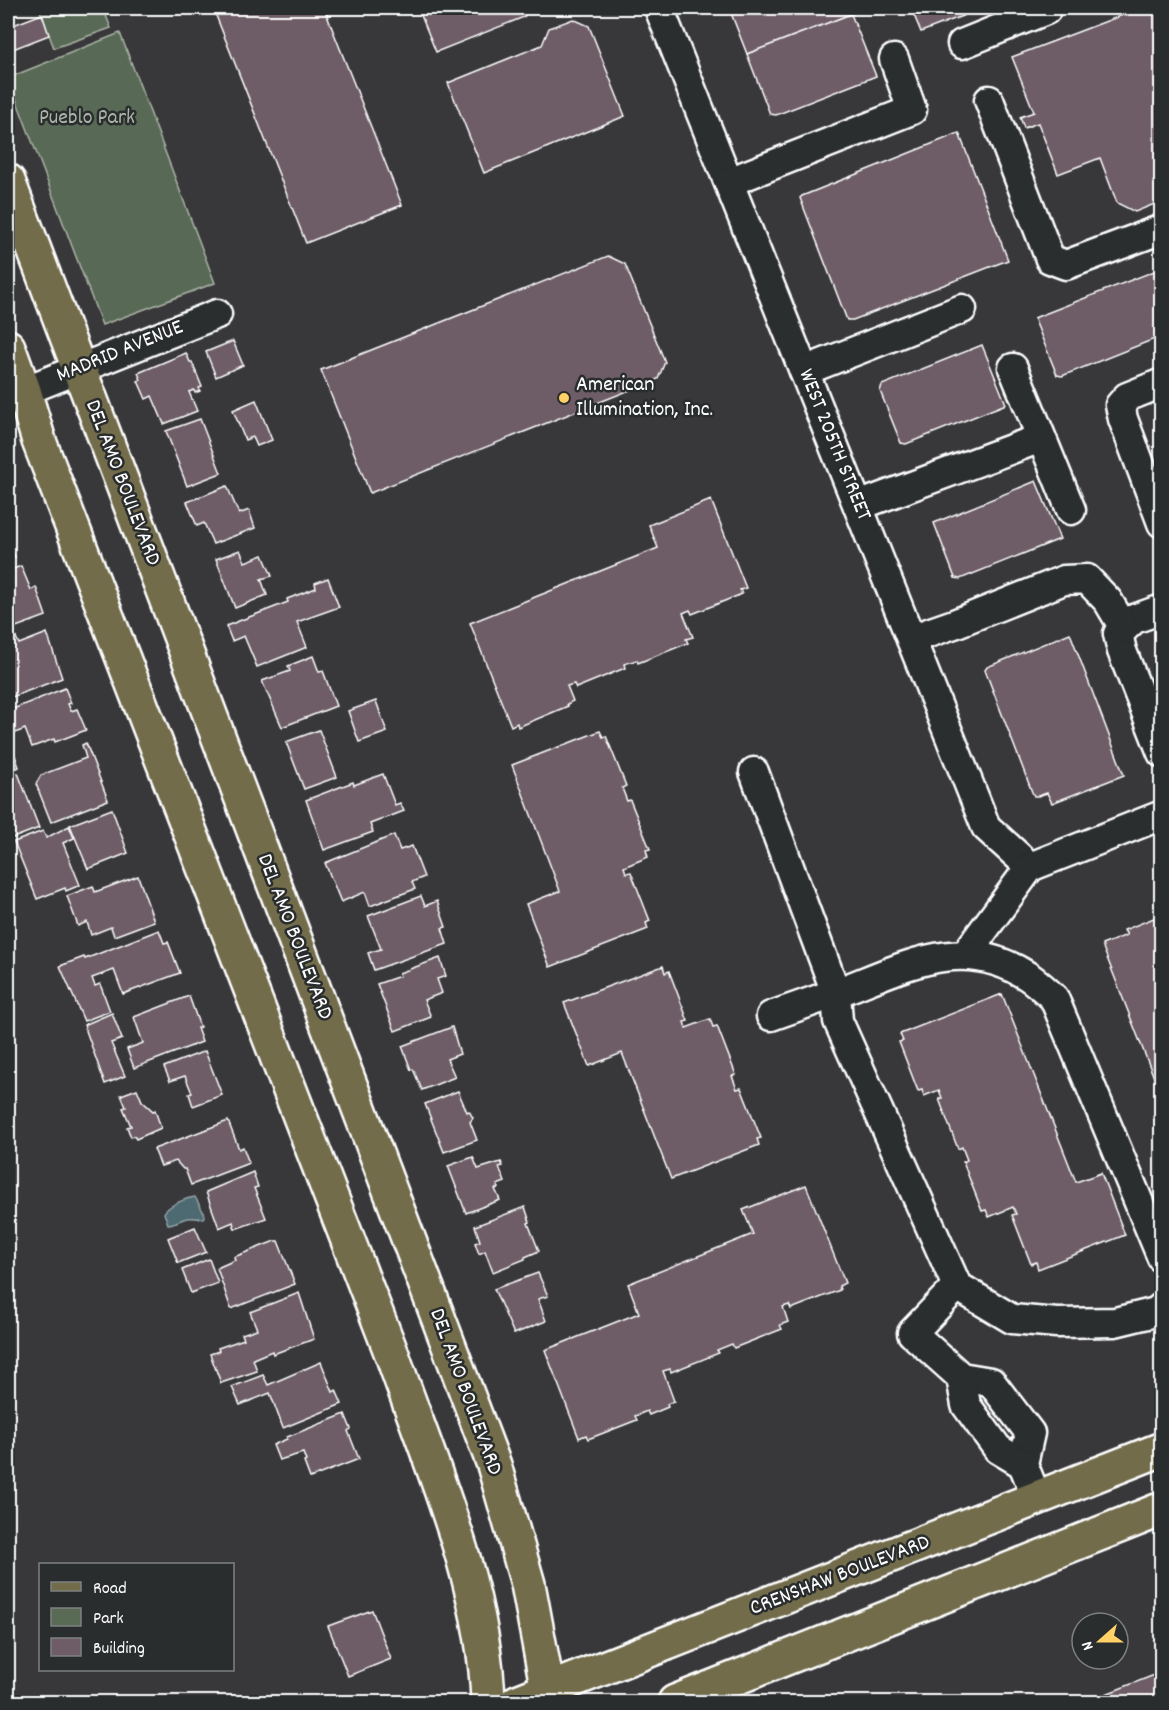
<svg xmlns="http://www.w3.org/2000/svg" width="1169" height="1710" font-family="Dekko,sans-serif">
  <rect width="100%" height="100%" fill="#383739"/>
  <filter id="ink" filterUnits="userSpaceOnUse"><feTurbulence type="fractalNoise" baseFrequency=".0167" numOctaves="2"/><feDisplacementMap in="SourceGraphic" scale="12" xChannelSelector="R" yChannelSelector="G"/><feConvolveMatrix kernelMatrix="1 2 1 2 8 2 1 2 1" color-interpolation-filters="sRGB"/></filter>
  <g filter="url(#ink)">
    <g fill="#596b54" stroke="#acb5aa" stroke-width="1.5">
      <polygon points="39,8 103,8 111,28 54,48"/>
      <polygon points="120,33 215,283 102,325 8,78"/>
    </g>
    <path fill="#4e6b72" stroke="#95a6aa" stroke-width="1.5" d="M195 1197 205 1215 203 1218C197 1219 193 1217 188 1218 180 1219 176 1224 168 1224L164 1213C168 1205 187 1198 195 1197Z"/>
    <g fill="#6e5d66" stroke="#fff" stroke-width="1.5">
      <polygon points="213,8 324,8 402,205 306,243"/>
      <polygon points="418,8 528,8 524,17 436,52"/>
      <polygon points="729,8 867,8 747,54"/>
      <polygon points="911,8 983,8 921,32"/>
      <polygon points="1141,8 1162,8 1162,201 1135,212 1117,203 1100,158 1058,174 1038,123 1024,128 1020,117 1034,112 1012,57"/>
      <polygon points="42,14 49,35 8,51 8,27"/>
      <polygon points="851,14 876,76 776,115 770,114 747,54"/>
      <polygon points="573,19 589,26 625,116 484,173 448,83 542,45 549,28"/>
      <polygon points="959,133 1008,260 853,320 847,320 800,198 802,196"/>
      <polygon points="608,256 625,264 665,362 658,379 370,493 321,370"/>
      <polygon points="1162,268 1162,336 1062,376 1057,375 1034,318"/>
      <polygon points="233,341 243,365 216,377 206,352"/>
      <polygon points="982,345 1006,404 906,444 901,443 880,391 882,385"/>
      <polygon points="186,353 190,362 192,362 202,387 199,388 200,391 195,393 194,390 189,392 197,411 164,424 152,396 146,399 138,381 141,380 138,373"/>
      <polygon points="256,400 272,440 257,446 253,437 245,440 233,410"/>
      <polygon points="200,419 221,473 187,486 166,431"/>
      <polygon points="1036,481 1060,539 960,579 955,578 934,523"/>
      <polygon points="227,486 239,514 249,510 255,528 213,544 204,523 197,526 187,502"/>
      <polygon points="711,500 746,588 740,590 742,594 692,614 690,610 683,613 693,637 686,639 688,643 638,663 637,660 624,664 625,668 576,688 574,684 567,686 573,701 567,704 568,706 518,727 517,723 511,726 470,623 658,548 649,525"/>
      <polygon points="8,539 15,557 8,560"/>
      <polygon points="240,550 245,562 263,555 272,576 261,579 267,595 235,608 216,559"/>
      <polygon points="21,566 31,590 36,587 46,616 8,630 8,571"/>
      <polygon points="328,578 339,607 297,622 307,647 257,667 244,636 232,641 226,626 288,602 287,599 316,588 315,583"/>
      <polygon points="14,633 19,644 47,633 62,678 12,697 8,685 8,636"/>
      <polygon points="1070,633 1124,775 1052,803 1047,793 1038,796 1034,796 1032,792 985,670 987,667"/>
      <polygon points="313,656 319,672 323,671 336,706 282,727 262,681 290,671 288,666"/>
      <polygon points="65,688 71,703 68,704 71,711 77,709 86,730 55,742 54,739 32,747 25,729 8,736 8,711"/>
      <polygon points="376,701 387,732 359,742 348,711"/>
      <polygon points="319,730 337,777 304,789 286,742"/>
      <polygon points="600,731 603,737 606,736 626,786 622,788 627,801 630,800 650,849 646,850 648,857 624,867 626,873 631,872 650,921 646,923 648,929 550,967 526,904 560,891 512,765"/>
      <polygon points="8,741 10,741 19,767 8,772"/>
      <polygon points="86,743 108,800 51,822 36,784 41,775 86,758 82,745"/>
      <polygon points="18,773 39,828 13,838 8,825 8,777"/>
      <polygon points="383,774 395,805 400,803 404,811 370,824 373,832 324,850 306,800 353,782 354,785"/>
      <polygon points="112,809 128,853 88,869 70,825"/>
      <polygon points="69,826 74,838 63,843 80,885 66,891 65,888 37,899 14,842 43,831 46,838"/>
      <polygon points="394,835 400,850 412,846 424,877 412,882 415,889 370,906 365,892 341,902 325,863"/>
      <polygon points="138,876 154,921 114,936 111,927 91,935 87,922 78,926 67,896 93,886 95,892"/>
      <polygon points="421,896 425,906 437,901 446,927 442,928 447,944 374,970 368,953 381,949 368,916"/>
      <polygon points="1162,909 1162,1098 1102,945 1127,935 1124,930 1159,916 1158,910"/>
      <polygon points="159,930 164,943 168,942 180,973 123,994 114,970 92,978 95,986 100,984 110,1011 84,1021 60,966 84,957 85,959"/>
      <polygon points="440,958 446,976 437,979 442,993 424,1000 431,1017 395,1031 377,984 400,976 399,973"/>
      <polygon points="663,966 665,973 669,971 688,1021 684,1022 686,1028 710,1019 713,1027 717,1026 736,1075 732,1076 737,1089 741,1088 761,1138 757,1139 759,1145 671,1179 622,1053 589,1066 564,1003"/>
      <polygon points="1002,994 1076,1182 1101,1173 1125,1235 1038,1269 1036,1262 1031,1264 1012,1215 1016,1214 1013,1207 989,1217 986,1210 982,1211 963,1162 967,1160 962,1147 958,1149 939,1099 942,1098 939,1090 924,1096 922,1090 918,1091 899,1042 903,1041 900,1034"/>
      <polygon points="189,996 200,1027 197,1028 202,1042 134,1068 127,1049 143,1043 134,1017"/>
      <polygon points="112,1013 122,1039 111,1043 125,1076 105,1084 84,1025"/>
      <polygon points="452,1027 460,1054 447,1059 455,1077 422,1090 413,1069 411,1070 402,1046"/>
      <polygon points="205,1051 222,1095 193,1106 189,1094 192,1093 185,1076 170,1081 164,1067"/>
      <polygon points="137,1089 142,1101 153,1111 155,1110 161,1128 136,1139 134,1136 131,1137 127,1127 131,1126 123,1108 126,1107 121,1095"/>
      <polygon points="458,1091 467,1112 469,1111 473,1118 470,1122 477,1140 444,1152 425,1104"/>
      <polygon points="228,1121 239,1149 243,1147 249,1163 191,1185 185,1169 183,1169 176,1161 161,1166 154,1149"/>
      <polygon points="473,1157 478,1169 501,1162 503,1166 499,1167 505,1182 497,1185 498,1188 495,1189 500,1200 466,1213 448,1166"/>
      <polygon points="253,1172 258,1187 254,1188 266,1218 235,1229 233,1222 219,1228 206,1192"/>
      <polygon points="806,1185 845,1283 839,1286 840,1290 791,1309 789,1305 783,1307 788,1322 780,1325 782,1329 734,1348 732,1344 717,1350 719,1353 671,1372 670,1369 663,1371 674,1401 667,1404 668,1407 649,1415 647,1411 635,1416 637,1420 588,1439 586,1435 579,1438 545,1350 639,1313 628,1284 753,1234 743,1210"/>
      <polygon points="525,1207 530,1222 528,1223 539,1251 525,1257 525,1259 493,1272 485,1251 479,1254 475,1243 480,1241 475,1226"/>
      <polygon points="195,1227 206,1252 178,1263 168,1238"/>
      <polygon points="275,1241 278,1241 295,1284 231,1309 217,1268 235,1260 234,1257"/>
      <polygon points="209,1259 218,1283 191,1293 182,1270"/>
      <polygon points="538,1273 548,1296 538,1299 546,1321 514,1334 494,1289"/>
      <polygon points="299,1293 314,1339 273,1354 272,1351 253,1359 257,1371 221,1383 210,1354 219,1351 218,1348 244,1339 242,1334 257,1329 250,1312"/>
      <polygon points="321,1362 333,1392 336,1390 342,1404 283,1428 270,1393 240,1405 232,1387 263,1375 268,1385"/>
      <polygon points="345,1414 351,1429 348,1431 359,1459 310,1478 304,1462 306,1461 303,1453 279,1460 273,1445 287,1439 287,1437"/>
      <polygon points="372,1610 391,1659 348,1676 328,1626"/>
      <polygon points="1162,1672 1162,1702 1094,1702 1093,1699"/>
    </g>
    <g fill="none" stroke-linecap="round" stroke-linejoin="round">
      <defs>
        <g id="minor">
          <polyline points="659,8 986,827 1030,867"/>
          <polyline points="962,44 1046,10 1046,8"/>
          <polyline points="989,100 1050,259 1066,265 1162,229"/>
          <polyline points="729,182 912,110 894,59"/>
          <polyline points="1013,368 1071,510"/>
          <polyline points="804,371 962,309"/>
          <polyline points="1162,383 1127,397 1120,405 1123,419 1162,523"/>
          <polyline points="24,391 217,314"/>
          <polyline points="858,506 1041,438"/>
          <polyline points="1162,609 1134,619 1118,634 1122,651 1162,753"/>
          <polyline points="911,639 954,624 1064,580 1087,579 1108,601 1124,628"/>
          <polyline points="754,772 836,993 771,1016"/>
          <polyline points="1030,867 1162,815"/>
          <polyline points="966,954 1030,867"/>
          <path d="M1162 1258 1054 998C1046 991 1038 983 1029 977 961 932 903 968 836 993L838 1021 957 1286 1012 1319 1057 1323 1115 1322 1156 1312 1162 1307"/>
          <polyline points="957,1286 912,1333 961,1377 991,1382 1030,1433 1023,1464 1037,1499"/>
          <polyline points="961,1377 966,1405 998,1449 1023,1464"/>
        </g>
        <g id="major">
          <polyline points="8,181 494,1465 528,1584 548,1691 549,1702"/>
          <path d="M8 347 24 391 39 441 393 1357C431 1466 485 1586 488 1702"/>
          <polyline points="517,1702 1162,1449"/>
          <polyline points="675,1702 1162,1509"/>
        </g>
      </defs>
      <use href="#minor" stroke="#fff" stroke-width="33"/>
      <use href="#major" stroke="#fff" stroke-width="38"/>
      <use href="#minor" stroke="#2a2d2e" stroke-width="28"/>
      <use href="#major" stroke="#726c4b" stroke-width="33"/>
    </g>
  </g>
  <circle fill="#ffd166" stroke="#2a2d2e" stroke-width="2" cx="564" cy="398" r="6"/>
  <g text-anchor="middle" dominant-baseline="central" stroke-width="5" stroke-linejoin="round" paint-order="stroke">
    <g font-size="22" fill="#acb5aa" stroke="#2a2d2e">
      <text x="87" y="118">Pueblo Park</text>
    </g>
    <g font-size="22" fill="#fff" stroke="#2a2d2e">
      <text transform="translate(120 352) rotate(-22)">MADRID AVENUE</text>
      <text transform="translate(834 445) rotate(68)">WEST 205TH STREET</text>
      <text transform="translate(122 483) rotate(69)">DEL AMO BOULEVARD</text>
      <text transform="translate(294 937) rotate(69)">DEL AMO BOULEVARD</text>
      <text transform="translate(465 1392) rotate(70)">DEL AMO BOULEVARD</text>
      <text transform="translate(840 1576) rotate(-21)">CRENSHAW BOULEVARD</text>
    </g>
    <g font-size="22" fill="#fff" stroke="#2a2d2e" text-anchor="start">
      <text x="576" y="385">American<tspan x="576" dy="25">Illumination, Inc.</tspan></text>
    </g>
  </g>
  <rect width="1169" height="1710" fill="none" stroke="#2a2d2e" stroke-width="30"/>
  <rect x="15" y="15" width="1139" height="1680" fill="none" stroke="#fff" stroke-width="2" filter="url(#ink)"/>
  <rect x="39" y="1563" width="195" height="108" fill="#2a2d2e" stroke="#7f8182" stroke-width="1.5"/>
  <rect x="51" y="1582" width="30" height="9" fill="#726c4b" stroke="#7f8182" stroke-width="1.5"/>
  <text x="93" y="1593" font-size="18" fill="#ffffff">Road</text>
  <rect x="51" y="1608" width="30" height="18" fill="#596b54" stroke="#7f8182" stroke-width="1.5"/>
  <text x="93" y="1623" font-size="18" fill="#ffffff">Park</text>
  <rect x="51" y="1638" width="30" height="18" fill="#6e5d66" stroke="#7f8182" stroke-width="1.5"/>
  <text x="93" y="1653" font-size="18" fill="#ffffff">Building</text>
  <g transform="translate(1100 1641) rotate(249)"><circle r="28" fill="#2a2d2e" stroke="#7f8182" stroke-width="1.5"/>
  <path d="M0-4.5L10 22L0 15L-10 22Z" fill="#ffd166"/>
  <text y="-9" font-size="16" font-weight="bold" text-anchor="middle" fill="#ffffff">N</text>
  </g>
</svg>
